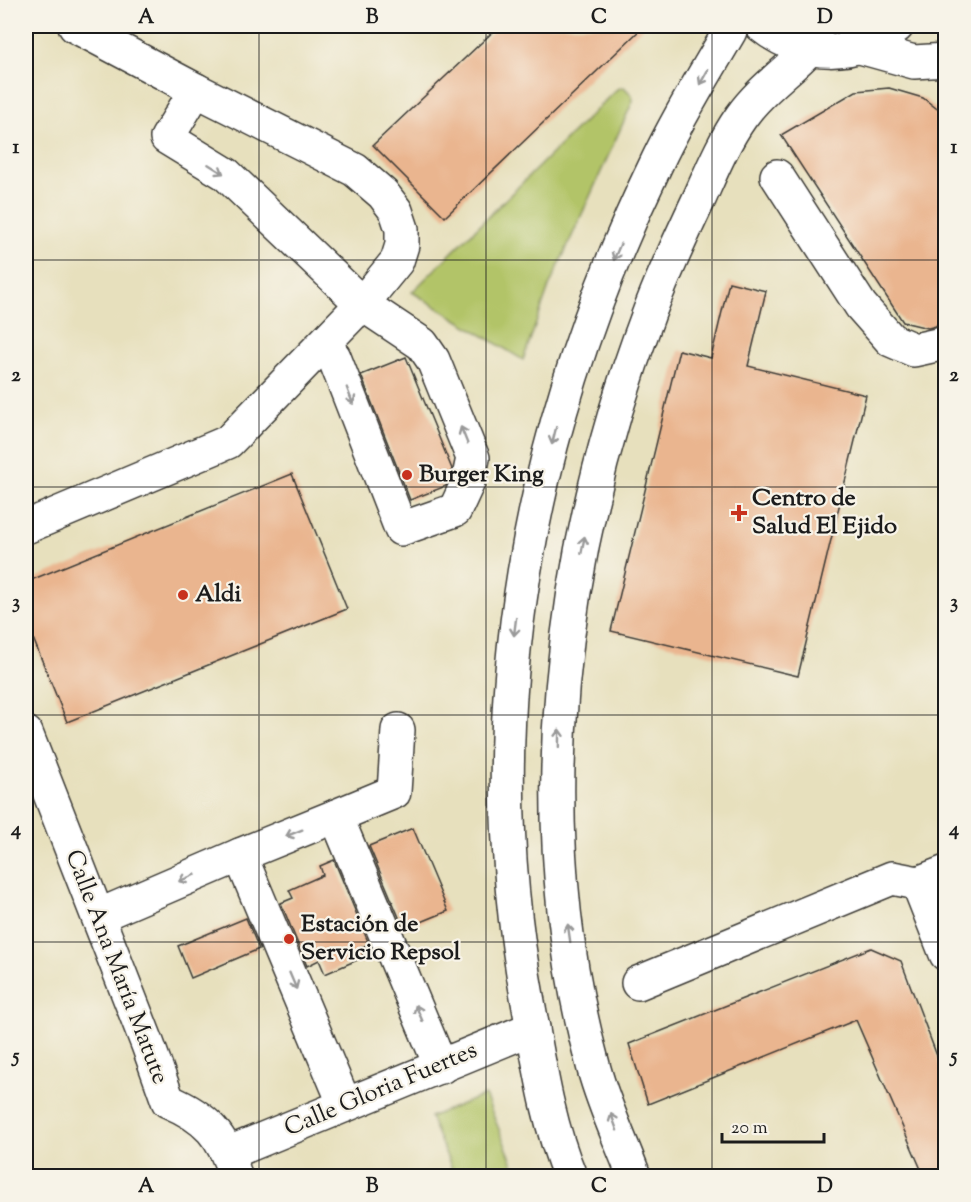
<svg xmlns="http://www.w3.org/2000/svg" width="971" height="1202" font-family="'Sorts Mill Goudy',serif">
  <rect width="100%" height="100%" fill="#f7f3e8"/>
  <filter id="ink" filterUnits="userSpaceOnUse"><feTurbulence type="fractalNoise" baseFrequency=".0167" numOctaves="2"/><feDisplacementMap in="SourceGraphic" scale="12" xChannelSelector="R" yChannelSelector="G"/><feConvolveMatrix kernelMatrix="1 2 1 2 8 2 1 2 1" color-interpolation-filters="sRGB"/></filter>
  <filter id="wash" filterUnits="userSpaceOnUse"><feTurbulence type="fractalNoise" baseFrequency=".008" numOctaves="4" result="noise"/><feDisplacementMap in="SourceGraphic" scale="24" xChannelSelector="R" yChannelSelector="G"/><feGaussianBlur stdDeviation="1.35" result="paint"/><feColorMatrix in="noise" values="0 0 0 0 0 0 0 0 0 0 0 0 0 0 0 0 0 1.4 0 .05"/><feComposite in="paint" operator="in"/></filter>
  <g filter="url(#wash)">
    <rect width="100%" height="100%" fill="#e7e0bd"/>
    <g fill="#b2c467" stroke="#677042" stroke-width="1.5">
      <polygon points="624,87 632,95 633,101 549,287 523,360 412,292 617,89"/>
      <polygon points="485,1095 518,1176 455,1176 430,1117"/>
    </g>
    <g id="blocks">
      <g fill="#eab58f">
        <polygon points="499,26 644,26 445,217 373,145"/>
        <polygon points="889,88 923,98 945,115 945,312 936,326 928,328 903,322 781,135 856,91"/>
        <polygon points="729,282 766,291 748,366 866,395 798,676 611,631 679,350 711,358"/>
        <polygon points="406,357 452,469 446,486 410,500 361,375"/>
        <polygon points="292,474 347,609 67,722 26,621 26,582"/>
        <polygon points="413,828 448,911 404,929 369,846"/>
        <polygon points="334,860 369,944 360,948 364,957 325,974 319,960 307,966 281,903 293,898 289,890 323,875 320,866"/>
        <polygon points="246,918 259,949 191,978 178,946"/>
        <polygon points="871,948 901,961 945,1077 945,1176 924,1176 856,1020 648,1104 629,1044"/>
      </g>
    </g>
  </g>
  <g filter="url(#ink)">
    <use href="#blocks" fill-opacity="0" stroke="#3a3934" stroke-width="1.5"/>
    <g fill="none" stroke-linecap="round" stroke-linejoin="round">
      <defs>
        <g id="minor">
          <polyline points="75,26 196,90"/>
          <polyline points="860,47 914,62 946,60"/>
          <polyline points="777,176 861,306 891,340 914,350 946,343"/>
          <polyline points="26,527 228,442 362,304 397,261 402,245 402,229 396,211 383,194 355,170 196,90 167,138 226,174 362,304 422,344 433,360 473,458 468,482 455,510 401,529 334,357 323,345"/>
          <path d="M26 733 148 1045 168 1101C206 1117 224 1136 235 1176"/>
          <polyline points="336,816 394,792 398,730"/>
          <polyline points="918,883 946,954"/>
          <polyline points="98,916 240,855"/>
          <polyline points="638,983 892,878 918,883 946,872"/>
          <polyline points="345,1105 240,855 336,816 441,1067"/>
          <polyline points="229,1153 533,1028"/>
        </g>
        <g id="major">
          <path d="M762 26C802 58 858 59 897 26"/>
          <path d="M570 1176C547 1121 539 1061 528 1002 474 713 529 425 657 162 678 117 705 74 730 31V26"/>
          <path d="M634 1176C621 1141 604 1106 594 1069 526 821 559 551 649 313 664 273 682 235 700 197 712 170 724 141 741 117 760 90 787 72 809 49"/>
        </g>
      </defs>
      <use href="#minor" stroke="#3a3934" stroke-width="36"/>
      <use href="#major" stroke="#3a3934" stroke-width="36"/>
      <use href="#minor" stroke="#fff" stroke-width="33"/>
      <use href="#major" stroke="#fff" stroke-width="33"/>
    </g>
    <defs><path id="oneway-shaft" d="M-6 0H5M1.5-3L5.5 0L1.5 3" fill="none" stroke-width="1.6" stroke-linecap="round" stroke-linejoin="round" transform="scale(1.5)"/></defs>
    <g stroke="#999">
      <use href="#oneway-shaft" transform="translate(704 77) rotate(119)"/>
      <use href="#oneway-shaft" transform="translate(216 169) rotate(32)"/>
      <use href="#oneway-shaft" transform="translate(617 252) rotate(113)"/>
      <use href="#oneway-shaft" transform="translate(350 396) rotate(69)"/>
      <use href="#oneway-shaft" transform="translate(464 435) rotate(-112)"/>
      <use href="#oneway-shaft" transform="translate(554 436) rotate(104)"/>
      <use href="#oneway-shaft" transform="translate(583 545) rotate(-79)"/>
      <use href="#oneway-shaft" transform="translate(515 627) rotate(97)"/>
      <use href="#oneway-shaft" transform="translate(559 738) rotate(-89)"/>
      <use href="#oneway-shaft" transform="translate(294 833) rotate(158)"/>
      <use href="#oneway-shaft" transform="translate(187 878) rotate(157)"/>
      <use href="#oneway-shaft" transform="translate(569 933) rotate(-98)"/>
      <use href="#oneway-shaft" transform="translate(293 981) rotate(67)"/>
      <use href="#oneway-shaft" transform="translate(419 1013) rotate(-113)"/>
      <use href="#oneway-shaft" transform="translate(614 1122) rotate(-110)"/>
    </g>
  </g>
  <path fill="none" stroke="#1c1c1c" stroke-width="1.5" stroke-opacity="0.55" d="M259 26V1176M486 26V1176M712 26V1176M26 260H946M26 487H946M26 715H946M26 942H946"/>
  <g fill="#c8321e" stroke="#f7f3e8" stroke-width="2">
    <circle cx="407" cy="475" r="6"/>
    <path d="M736 504h6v6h6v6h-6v6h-6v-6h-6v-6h6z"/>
    <circle cx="183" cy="595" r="6"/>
    <circle cx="289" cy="939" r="6"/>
  </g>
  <g text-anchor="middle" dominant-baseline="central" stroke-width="4.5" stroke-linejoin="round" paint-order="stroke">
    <g font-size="24" font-weight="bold" fill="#1c1c1c" stroke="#f7f3e8" text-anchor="start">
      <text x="419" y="475">Burger King</text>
      <text x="752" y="499">Centro de<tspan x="752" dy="28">Salud El Ejido</tspan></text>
      <text x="195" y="595">Aldi</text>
      <text x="301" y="925">Estación de<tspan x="301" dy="28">Servicio Repsol</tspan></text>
    </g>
    <g font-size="24" fill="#1c1c1c" stroke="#f7f3e8">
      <text transform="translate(116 967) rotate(69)">Calle Ana María Matute</text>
      <text transform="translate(381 1090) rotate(-23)">Calle Gloria Fuertes</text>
    </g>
  </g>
  <rect width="971" height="1202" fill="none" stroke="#f7f3e8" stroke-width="66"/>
  <path d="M722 1133v9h102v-9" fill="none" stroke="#1c1c1c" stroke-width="3"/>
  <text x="731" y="1133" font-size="18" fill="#1c1c1c" stroke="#f7f3e8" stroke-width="4.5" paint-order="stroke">20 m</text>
  <rect x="33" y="33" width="905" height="1136" fill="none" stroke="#1c1c1c" stroke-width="2"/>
  <g font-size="20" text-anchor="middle" font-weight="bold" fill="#1c1c1c">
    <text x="146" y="23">A</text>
    <text x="372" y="23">B</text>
    <text x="599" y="23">C</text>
    <text x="825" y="23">D</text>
    <text x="16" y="153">1</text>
    <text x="954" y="153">1</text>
    <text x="16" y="381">2</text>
    <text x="954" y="381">2</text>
    <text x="16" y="608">3</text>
    <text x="954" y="608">3</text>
    <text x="16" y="835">4</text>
    <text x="954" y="835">4</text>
    <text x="16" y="1062">5</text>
    <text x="954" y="1062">5</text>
    <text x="146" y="1192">A</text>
    <text x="372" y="1192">B</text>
    <text x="599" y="1192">C</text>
    <text x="825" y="1192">D</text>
  </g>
</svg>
